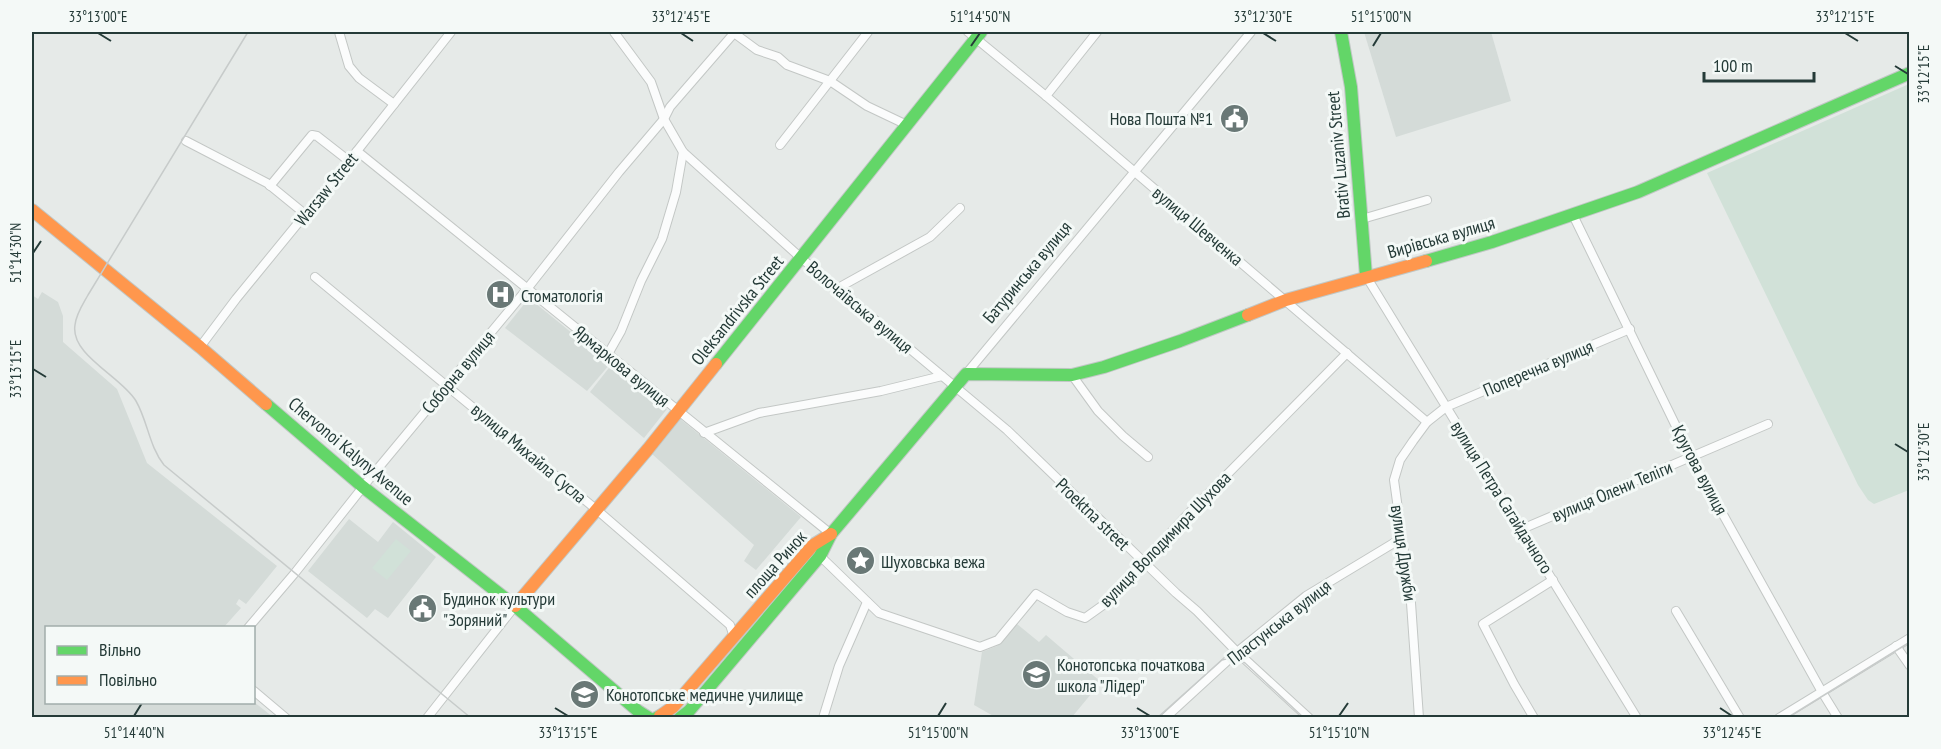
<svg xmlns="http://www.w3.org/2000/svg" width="1941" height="749" font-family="'PT Sans Narrow',sans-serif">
  <rect width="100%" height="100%" fill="#e6eae8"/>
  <g fill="#d4dbd8">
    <polygon points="1364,32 1491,32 1511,101 1396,137"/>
    <polygon points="42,292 58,302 63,316 63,342 117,389 147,463 277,566 246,604 239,599 236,604 241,608 224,627 46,628 46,702 254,702 273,717 32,717 32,295 38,299"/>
    <polygon points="529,298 610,364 587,391 505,328"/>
    <polygon points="612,364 667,409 644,438 590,392"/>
    <polygon points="679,418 801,517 756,570 744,561 754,545 652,454"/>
    <polygon points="349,519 378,542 393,522 436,557 388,618 375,609 367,618 308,571"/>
    <polygon points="1017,624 1039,642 1046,635 1101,682 1072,717 995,717 974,705 982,652 997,646"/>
  </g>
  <g fill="#d1e1d8">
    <polygon points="1909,84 1909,490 1874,504 1868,500 1858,485 1707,173"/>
    <polygon points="396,539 411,551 387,580 372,568"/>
  </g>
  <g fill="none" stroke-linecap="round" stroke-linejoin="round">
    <defs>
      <g id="street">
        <polyline points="339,32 349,66 359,78 394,104"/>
        <polyline points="614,32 651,82 664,119 683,152 801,258 1007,430 1176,593 1197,611 1237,652 1309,718"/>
        <polyline points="968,32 1046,96 1427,422"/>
        <polyline points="734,33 757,50 778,57 787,65 830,81 867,106 907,125"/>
        <polyline points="1046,96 1097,32"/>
        <polyline points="186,141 267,183 305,214"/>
        <polyline points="780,145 868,32"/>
        <polyline points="357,151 831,534"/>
        <polyline points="270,186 312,135 317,136 349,161"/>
        <polyline points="1573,215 1691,457 1822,692 1838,718"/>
        <polyline points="1362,219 1427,200"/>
        <polyline points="1366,276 1637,718"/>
        <polyline points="315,277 597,510 730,625 734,637"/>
        <polyline points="838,288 930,237 960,208"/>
        <polyline points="200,347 236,299 357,151 451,32"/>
        <polyline points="608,354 621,331 641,281 662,239 676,192 683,152"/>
        <polyline points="966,374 1251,32"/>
        <polyline points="1072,375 1098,411 1123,436 1148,457"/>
        <polyline points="704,433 759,413 881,391 942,376"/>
        <polyline points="1522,529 1768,424"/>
        <polyline points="820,556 879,613 980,647 998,640 1036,594 1067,612 1085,618 1106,603 1189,513 1347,353"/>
        <polyline points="1676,611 1740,718"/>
        <polyline points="248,628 294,574 370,478 527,289 619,172 664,119 670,107 735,32"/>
        <polyline points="1896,646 1910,666"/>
        <polyline points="254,691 286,718"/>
        <polyline points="427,718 515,606"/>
        <polyline points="823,718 839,666 867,602"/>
        <polyline points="1165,718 1237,652 1306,596 1402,538"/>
        <polyline points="1419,718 1411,603 1394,480 1400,460 1413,441 1427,422 1446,407 1630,329"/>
        <polyline points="1534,718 1514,684 1483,624 1553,580"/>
        <polyline points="1779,718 1910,638"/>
      </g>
      <g id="fast">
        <polyline points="1341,32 1351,87 1366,276"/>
        <polyline points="1426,261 1492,242 1638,192 1910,73"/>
        <polyline points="716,364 981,32"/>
        <polyline points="266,404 363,487 515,606 638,711 649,718"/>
        <polyline points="656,718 660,716 667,718"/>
        <polyline points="680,718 689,711 820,556 831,534 966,374 1072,375 1104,367 1180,341 1248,315"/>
      </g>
      <g id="slow">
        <polyline points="32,210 200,347 266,404"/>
        <polyline points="1248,315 1286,300 1426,261"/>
        <polyline points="515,606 648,449 716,364"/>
        <polyline points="660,716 673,707 813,545 831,534"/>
      </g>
    </defs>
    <use href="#street" stroke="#c3c7c5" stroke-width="10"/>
    <use href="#fast" stroke="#c1c7c5" stroke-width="14"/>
    <use href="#slow" stroke="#c1c7c5" stroke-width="14"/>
    <use href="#street" stroke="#fbfcfc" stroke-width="8"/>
    <use href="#fast" stroke="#63d668" stroke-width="12"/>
    <use href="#slow" stroke="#ff974d" stroke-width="12"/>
    <g stroke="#c7cbca" stroke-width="1.5">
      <path d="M248 32 88 295C83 304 76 314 75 325 70 355 122 377 136 401 148 422 149 446 164 465L471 718"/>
      <path d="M1157 718 1222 660C1231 657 1236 658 1245 663L1304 718"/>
      <polyline points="1787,718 1910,642"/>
    </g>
  </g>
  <path fill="none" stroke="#253b38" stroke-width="2" d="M98 33 111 41M681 33 693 41M1263 33 1276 41M1845 33 1858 41M971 46 980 33M1373 46 1381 33M1895 66 1908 74M33 253 41 241M33 369 46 377M1895 444 1908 452M555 708 568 716M1137 708 1150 716M1720 708 1732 716M134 716 142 703M938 716 946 703M1339 716 1348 703"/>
  <defs>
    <symbol id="civic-disc" viewBox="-11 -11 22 22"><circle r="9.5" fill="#697876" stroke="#f4f9f7"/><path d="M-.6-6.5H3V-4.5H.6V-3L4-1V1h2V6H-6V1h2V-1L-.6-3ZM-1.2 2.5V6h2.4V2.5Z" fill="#fff"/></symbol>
    <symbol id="hospital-disc" viewBox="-11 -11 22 22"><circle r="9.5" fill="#697876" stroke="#f4f9f7"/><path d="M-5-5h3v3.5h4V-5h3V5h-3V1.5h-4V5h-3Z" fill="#fff"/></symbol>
    <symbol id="sight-disc" viewBox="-11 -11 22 22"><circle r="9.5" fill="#697876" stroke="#f4f9f7"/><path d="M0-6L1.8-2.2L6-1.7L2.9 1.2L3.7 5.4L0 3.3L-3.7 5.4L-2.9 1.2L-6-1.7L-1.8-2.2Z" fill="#fff"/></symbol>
    <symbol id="school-disc" viewBox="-11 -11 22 22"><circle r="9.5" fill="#697876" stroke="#f4f9f7"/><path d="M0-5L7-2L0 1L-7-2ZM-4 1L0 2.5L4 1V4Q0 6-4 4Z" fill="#fff"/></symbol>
    <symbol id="university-disc" viewBox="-11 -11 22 22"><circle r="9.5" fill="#697876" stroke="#f4f9f7"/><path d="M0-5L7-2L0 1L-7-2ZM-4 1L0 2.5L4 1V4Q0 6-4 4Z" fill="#fff"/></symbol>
  </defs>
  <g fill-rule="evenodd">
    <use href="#civic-disc" x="1218" y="102" width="33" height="33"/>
    <use href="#hospital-disc" x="484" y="278" width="33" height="33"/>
    <use href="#sight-disc" x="844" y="544" width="33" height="33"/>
    <use href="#civic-disc" x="406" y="592" width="33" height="33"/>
    <use href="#school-disc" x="1020" y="658" width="33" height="33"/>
    <use href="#university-disc" x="568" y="678" width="33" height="33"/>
  </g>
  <g text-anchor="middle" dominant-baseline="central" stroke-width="6" stroke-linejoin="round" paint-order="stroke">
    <g font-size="18" fill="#253b38" stroke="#f4f9f7" text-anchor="start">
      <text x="1213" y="118" text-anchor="end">Нова Пошта №1</text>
      <text x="521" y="295">Стоматологія</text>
      <text x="881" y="561">Шуховська вежа</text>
      <text x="443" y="598">Будинок культури<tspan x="443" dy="21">"Зоряний"</tspan></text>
      <text x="1057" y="664">Конотопська початкова<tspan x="1057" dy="21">школа "Лідер"</tspan></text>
      <text x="606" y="694">Конотопське медичне училище</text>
    </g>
    <g font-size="18" fill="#253b38" stroke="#f4f9f7">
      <text transform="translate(1338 155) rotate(-95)">Brativ Luzaniv Street</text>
      <text transform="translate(326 189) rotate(-51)">Warsaw Street</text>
      <text transform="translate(1198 226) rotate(40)">вулиця Шевченка</text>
      <text transform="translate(1441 237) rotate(-16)">Вирівська вулиця</text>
      <text transform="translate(1027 272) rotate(-50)">Батуринська вулиця</text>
      <text transform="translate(860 307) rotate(40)">Волочаївська вулиця</text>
      <text transform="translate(737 310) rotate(-51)">Oleksandrivska Street</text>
      <text transform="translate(622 366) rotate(39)">Ярмаркова вулиця</text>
      <text transform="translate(1538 368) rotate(-23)">Поперечна вулиця</text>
      <text transform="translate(458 372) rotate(-50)">Соборна вулиця</text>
      <text transform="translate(351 451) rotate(40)">Chervonoi Kalyny Avenue</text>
      <text transform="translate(529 453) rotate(40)">вулиця Михайла Сусла</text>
      <text transform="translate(1700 470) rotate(62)">Кругова вулиця</text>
      <text transform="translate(1612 491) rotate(-23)">вулиця Олени Теліги</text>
      <text transform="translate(1502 497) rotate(58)">вулиця Петра Сагайдачного</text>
      <text transform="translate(1093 514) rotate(44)">Proektna street</text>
      <text transform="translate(1165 539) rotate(-46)">вулиця Володимира Шухова</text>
      <text transform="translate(1404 553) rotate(82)">вулиця Дружби</text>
      <text transform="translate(775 564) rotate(-48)">площа Ринок</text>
      <text transform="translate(1279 622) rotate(-38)">Пластунська вулиця</text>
    </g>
  </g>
  <rect width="1941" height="749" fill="none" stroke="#f4f9f7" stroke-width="66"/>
  <rect x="45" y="626" width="210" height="78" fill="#f4f9f7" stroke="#a1adab" stroke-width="1.5"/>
  <rect x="57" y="646" width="30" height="9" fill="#63d668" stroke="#a1adab" stroke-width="1.5"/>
  <text x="99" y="656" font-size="18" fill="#253b38">Вільно</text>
  <rect x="57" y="676" width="30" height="9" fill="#ff974d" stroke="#a1adab" stroke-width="1.5"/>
  <text x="99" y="686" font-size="18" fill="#253b38">Повільно</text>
  <path d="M1704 72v9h110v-9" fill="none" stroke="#253b38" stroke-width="3"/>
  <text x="1713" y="72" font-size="18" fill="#253b38" stroke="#f4f9f7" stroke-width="4.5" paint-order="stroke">100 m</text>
  <rect x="33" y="33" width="1875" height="683" fill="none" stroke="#253b38" stroke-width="2"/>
  <g font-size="15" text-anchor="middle" fill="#253b38">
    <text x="98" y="22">33°13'00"E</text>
    <text x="681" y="22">33°12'45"E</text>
    <text x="980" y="22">51°14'50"N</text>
    <text x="1263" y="22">33°12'30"E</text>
    <text x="1381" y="22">51°15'00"N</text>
    <text x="1845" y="22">33°12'15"E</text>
    <text transform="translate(1924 74) rotate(-90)" y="5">33°12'15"E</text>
    <text transform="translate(16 253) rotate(-90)" y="5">51°14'30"N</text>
    <text transform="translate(16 369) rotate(-90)" y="5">33°13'15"E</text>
    <text transform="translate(1924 452) rotate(-90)" y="5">33°12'30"E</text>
    <text x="134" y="738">51°14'40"N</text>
    <text x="568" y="738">33°13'15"E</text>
    <text x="938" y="738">51°15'00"N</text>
    <text x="1150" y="738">33°13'00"E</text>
    <text x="1339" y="738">51°15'10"N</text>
    <text x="1732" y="738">33°12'45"E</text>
  </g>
</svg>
